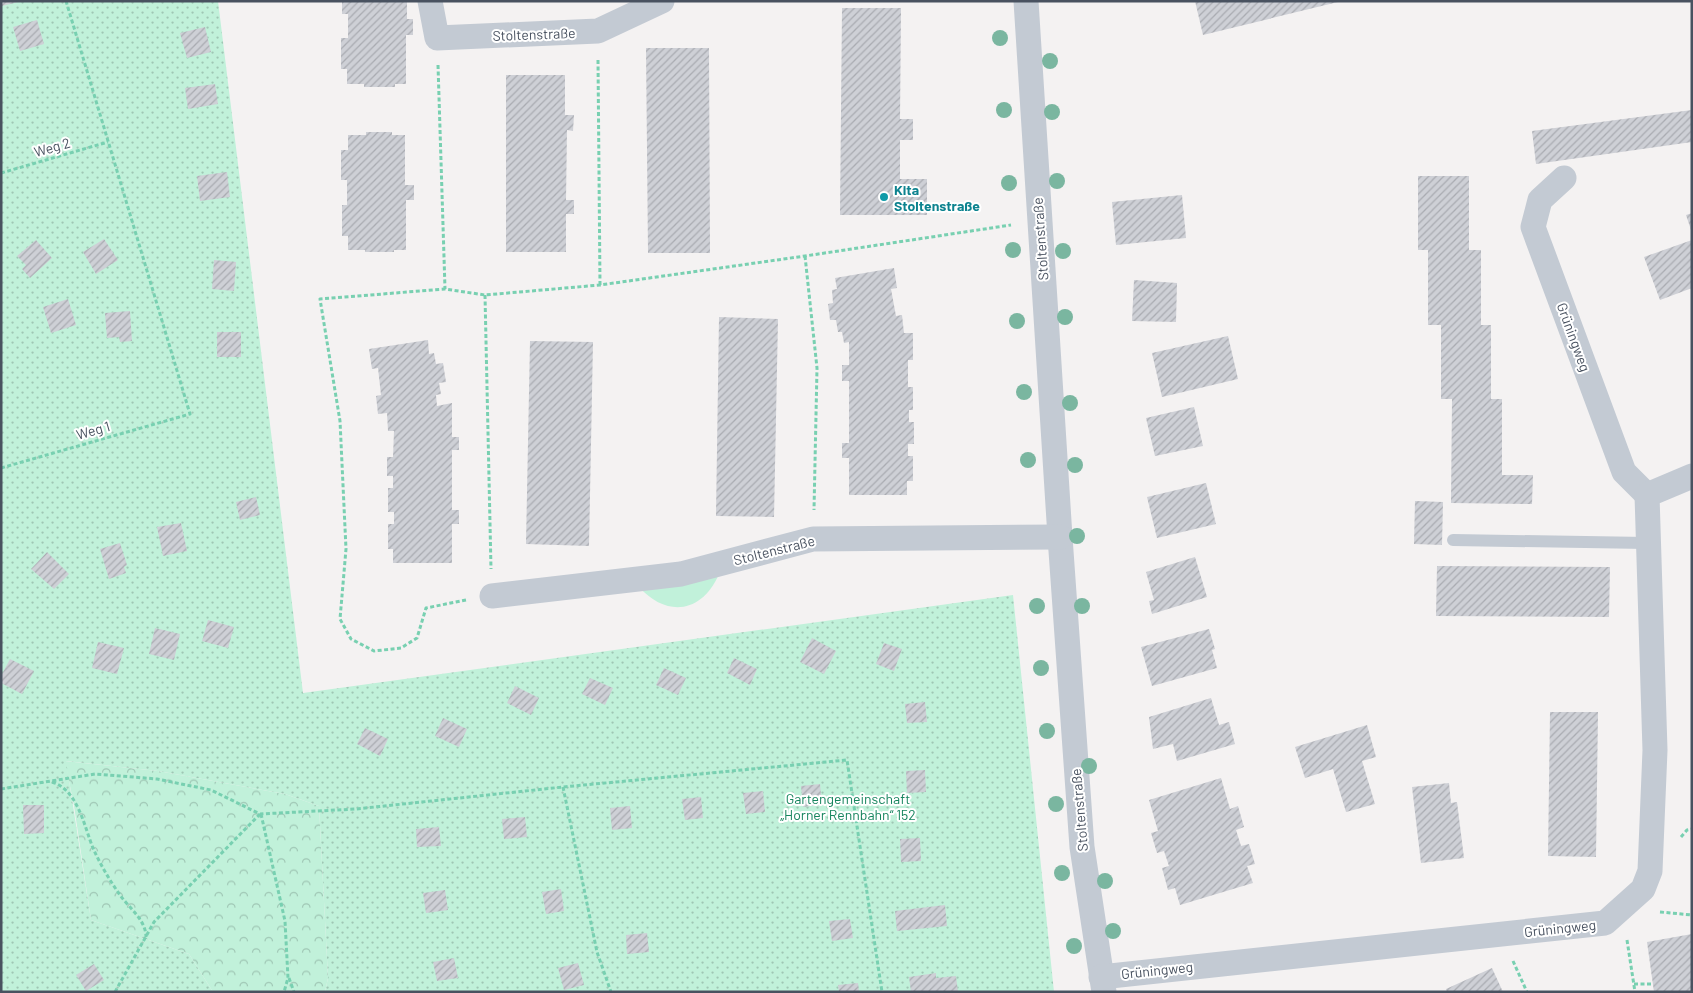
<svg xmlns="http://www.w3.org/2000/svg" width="1693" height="993" font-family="Barlow,sans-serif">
  <defs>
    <pattern id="forest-crowns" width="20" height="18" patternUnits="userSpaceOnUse" patternTransform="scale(1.25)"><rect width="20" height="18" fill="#c1f1da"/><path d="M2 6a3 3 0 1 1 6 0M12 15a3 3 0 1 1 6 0" fill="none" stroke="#9fc6b4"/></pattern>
    <pattern id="garden-dots" width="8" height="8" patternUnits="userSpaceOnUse" patternTransform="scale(1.25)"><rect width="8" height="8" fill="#c1f1da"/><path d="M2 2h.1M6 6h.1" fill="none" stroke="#9fc6b4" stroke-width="1.8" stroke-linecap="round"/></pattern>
    <pattern id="building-hatch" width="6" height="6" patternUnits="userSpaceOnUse" patternTransform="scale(1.25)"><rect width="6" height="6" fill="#ced0d6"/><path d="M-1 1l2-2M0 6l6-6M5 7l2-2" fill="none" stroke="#a9abb1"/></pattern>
  </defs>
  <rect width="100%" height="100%" fill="#f4f2f2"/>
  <polygon fill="url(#forest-crowns)" points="65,761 158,771 285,794 319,806 328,978 325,992 213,992 189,954 91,920 74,806"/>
  <polygon fill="url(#garden-dots)" points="1,1 218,1 303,693 1013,595 1054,992 325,992 328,978 319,806 285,794 158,771 66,761 91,920 189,954 213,992 1,992"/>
  <path fill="#c1f1da" d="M719 574C702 613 667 618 639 587Z"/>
  <g fill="url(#building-hatch)">
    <polygon points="1,1 18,1 18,2 2,6"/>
    <polygon points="342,1 407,1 407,19 413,19 413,35 406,35 406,84 395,84 395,87 364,87 364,84 347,84 347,69 341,69 341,38 348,38 348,14 342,14"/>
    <polygon points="1195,1 1338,1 1338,2 1203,35"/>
    <polygon points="842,8 901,8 900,119 913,119 913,140 900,140 900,179 927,179 927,215 840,215"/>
    <polygon points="37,20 44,44 20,51 13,27"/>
    <polygon points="205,27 211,52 187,58 180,33"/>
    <polygon points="646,48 709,48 710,253 648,253"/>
    <polygon points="506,75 565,75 565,115 574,115 573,131 567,130 566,200 574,200 574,214 566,214 566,252 506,252"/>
    <polygon points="215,84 218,104 188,109 185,88"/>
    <polygon points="1692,110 1692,142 1536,164 1532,131"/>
    <polygon points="366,132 392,132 392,135 405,135 405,185 414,185 414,200 406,200 406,250 394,250 394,252 365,252 365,250 348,250 348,236 342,236 342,205 347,205 347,180 341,180 341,150 348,150 348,135 366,135"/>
    <polygon points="227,172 230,197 200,201 197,176"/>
    <polygon points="1418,176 1469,176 1469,250 1481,250 1481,325 1491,325 1491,399 1502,399 1502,475 1533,475 1532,504 1451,503 1452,399 1441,399 1441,325 1428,325 1428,250 1418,250"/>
    <polygon points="1182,195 1186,238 1116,245 1112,202"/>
    <polygon points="1692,213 1692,230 1691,230 1686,215"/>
    <polygon points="104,239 118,260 96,274 83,252"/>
    <polygon points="36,240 52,258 30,278 22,269 26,265 17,256"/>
    <polygon points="1692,240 1692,288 1660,300 1644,257"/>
    <polygon points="214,260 236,262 234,291 212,289"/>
    <polygon points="894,268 897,288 891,289 896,316 902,315 904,333 913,333 913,360 908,360 908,387 913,387 913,410 909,410 909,422 914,422 914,444 908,444 908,456 913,456 913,481 907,481 907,495 849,495 849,458 842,458 842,443 849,443 849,381 842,381 842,365 849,365 849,342 844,343 842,332 838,332 836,320 830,320 828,304 833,303 832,290 837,289 835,278"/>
    <polygon points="1134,280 1177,283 1176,322 1132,321"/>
    <polygon points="68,299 76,325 51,333 43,307"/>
    <polygon points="130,311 132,341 120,342 119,337 107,338 105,313"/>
    <polygon points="719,317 778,319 774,517 716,516"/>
    <rect x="217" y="332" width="24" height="25"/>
    <polygon points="1228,336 1238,379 1162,397 1152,353"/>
    <polygon points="428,340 429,354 434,353 436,364 443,363 446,382 439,383 441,394 436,395 437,406 452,403 452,437 459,437 459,450 452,450 452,510 459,510 459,524 452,524 452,563 393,563 393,549 388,549 388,524 394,524 394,512 388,512 388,488 393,488 393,476 387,476 387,457 393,457 394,431 388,431 387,413 378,414 376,396 381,395 378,368 372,369 369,349"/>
    <polygon points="530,341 593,342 589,546 526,544"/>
    <polygon points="1194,407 1203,446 1155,456 1146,418"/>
    <polygon points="1206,483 1216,524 1157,538 1147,497"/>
    <polygon points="256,497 260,515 240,520 236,502"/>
    <polygon points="1415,501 1443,502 1442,545 1414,544"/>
    <polygon points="181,523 187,551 163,556 157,527"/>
    <polygon points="120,543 127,565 124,567 126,573 109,579 100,549"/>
    <polygon points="47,552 69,574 54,589 31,569"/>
    <polygon points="1195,557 1207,597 1152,614 1149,601 1154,600 1146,572"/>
    <polygon points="1437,566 1610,567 1609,617 1436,616"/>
    <polygon points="208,620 234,627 228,648 202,641"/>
    <polygon points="155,628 180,634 174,660 149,654"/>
    <polygon points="1209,629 1215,649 1212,650 1217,668 1152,686 1141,647"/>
    <polygon points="812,638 836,651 824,674 800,662"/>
    <polygon points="98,642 124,648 117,674 92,668"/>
    <polygon points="884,643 902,649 894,671 876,664"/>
    <polygon points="734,658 757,669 750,685 727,673"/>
    <polygon points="10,659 34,671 22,694 1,683 1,676"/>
    <polygon points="664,668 686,678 678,695 656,685"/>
    <polygon points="590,678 613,688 605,705 582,694"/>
    <polygon points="515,686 539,698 531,715 507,703"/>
    <polygon points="1211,698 1219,725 1229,722 1235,744 1177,761 1173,744 1153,749 1149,717"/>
    <polygon points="925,702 927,722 907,723 905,704"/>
    <polygon points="1550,712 1598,712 1596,857 1548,856"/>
    <polygon points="443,718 467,729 459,747 435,736"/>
    <polygon points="1367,725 1376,757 1362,761 1375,804 1346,812 1333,769 1305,778 1295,747"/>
    <polygon points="365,728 388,739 380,756 357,744"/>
    <polygon points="925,770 926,792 907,793 906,771"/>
    <polygon points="1221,778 1230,809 1238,806 1244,827 1236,830 1241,846 1249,844 1255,864 1247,866 1253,883 1180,905 1175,888 1168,890 1162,868 1169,866 1164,851 1157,853 1151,833 1158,831 1149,800"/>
    <polygon points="1449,783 1451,803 1457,802 1464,858 1421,863 1412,787"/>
    <polygon points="820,784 822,805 803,807 801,786"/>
    <polygon points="763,791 765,812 746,814 743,793"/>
    <polygon points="701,797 703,818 685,820 682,799"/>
    <polygon points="23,805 44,805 44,833 24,834"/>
    <polygon points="630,806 632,828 612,830 610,808"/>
    <polygon points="525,817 527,837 504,839 502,819"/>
    <polygon points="439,827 441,846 417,847 416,829"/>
    <polygon points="920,838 921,861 901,862 900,839"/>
    <polygon points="561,889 564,911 546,914 542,892"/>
    <polygon points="445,890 448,910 426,913 423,893"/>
    <polygon points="945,905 947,926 897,931 895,911"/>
    <polygon points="850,919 853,938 832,941 829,921"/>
    <polygon points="647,933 649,952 627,954 626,935"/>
    <polygon points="1692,934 1692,992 1654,992 1647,942"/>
    <polygon points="454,958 458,978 437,981 433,962"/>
    <polygon points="578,963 584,985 564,990 558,968"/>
    <polygon points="94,964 104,980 86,991 76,975"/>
    <polygon points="1492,968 1503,992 1447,992 1446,989"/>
    <polygon points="936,973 936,978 956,976 958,992 911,992 909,977"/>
    <polygon points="858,983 859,992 839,992 838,985"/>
  </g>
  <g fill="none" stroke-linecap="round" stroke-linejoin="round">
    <g stroke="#78d0b1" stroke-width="3" stroke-dasharray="4 2.5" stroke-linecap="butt">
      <polyline points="598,60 600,285"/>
      <polyline points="438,65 445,289"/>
      <polyline points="1,173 108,142"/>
      <polyline points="805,256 817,368 814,510"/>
      <polyline points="485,295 491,569"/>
      <polyline points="1,468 190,414 66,1"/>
      <polyline points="466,600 426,608 417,638 401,648 374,651 351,639 340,619 346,549 340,421 320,299 445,289 485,295 600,285 805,256 1011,225"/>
      <path d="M52 782C78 790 84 826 93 848 100 864 110 881 120 895 129 908 146 920 146 937"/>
      <polyline points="563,787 597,952 611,992"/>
      <polyline points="1,789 95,774 157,779 211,790 260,814 356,809 563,787 847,760 882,992"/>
      <polyline points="261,814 285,921 288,978 284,992"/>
      <polyline points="1681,837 1687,830 1692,829"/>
      <polyline points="1660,912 1692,915"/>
      <polyline points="1627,940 1635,992"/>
      <polyline points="1513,961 1527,992"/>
      <polyline points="289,978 294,992"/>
      <polyline points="1634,984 1653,984"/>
      <polyline points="115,992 154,922 260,814"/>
    </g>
    <polyline stroke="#c3cad3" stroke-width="12" points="1453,540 1647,543"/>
    <g stroke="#c3cad3" stroke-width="25">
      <polyline points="430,1 437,38 598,31 662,1"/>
      <polyline points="1026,1 1060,537 1082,847 1104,992"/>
      <polyline points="1564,178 1540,200 1533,227 1624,472 1647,495"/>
      <polyline points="492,596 681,574 813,539 1060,537"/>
      <polyline points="1101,977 1605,923 1643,889 1650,871 1655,750 1647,495 1692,476"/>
    </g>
  </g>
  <g fill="#7ab6a0">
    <circle cx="1000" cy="38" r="8"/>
    <circle cx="1050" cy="61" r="8"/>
    <circle cx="1004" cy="110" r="8"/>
    <circle cx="1052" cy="112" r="8"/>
    <circle cx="1057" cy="181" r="8"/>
    <circle cx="1009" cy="183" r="8"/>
    <circle cx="1013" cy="250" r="8"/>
    <circle cx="1063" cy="251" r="8"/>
    <circle cx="1065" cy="317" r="8"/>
    <circle cx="1017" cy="321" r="8"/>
    <circle cx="1024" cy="392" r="8"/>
    <circle cx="1070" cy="403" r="8"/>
    <circle cx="1028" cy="460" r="8"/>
    <circle cx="1075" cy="465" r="8"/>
    <circle cx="1077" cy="536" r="8"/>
    <circle cx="1037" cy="606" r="8"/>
    <circle cx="1082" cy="606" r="8"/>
    <circle cx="1041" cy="668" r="8"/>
    <circle cx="1047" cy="731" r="8"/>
    <circle cx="1089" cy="766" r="8"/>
    <circle cx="1056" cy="804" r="8"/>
    <circle cx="1062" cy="873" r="8"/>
    <circle cx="1105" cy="881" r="8"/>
    <circle cx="1113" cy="931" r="8"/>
    <circle cx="1074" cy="946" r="8"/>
  </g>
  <circle fill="#0f9aa8" stroke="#fff" stroke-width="2" cx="884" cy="197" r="5"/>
  <g text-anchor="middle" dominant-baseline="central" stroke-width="4" stroke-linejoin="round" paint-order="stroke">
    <g font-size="14" fill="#495260" stroke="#fff">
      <text transform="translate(534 34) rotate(-2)">Stoltenstraße</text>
      <text transform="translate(52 147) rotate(-16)">Weg 2</text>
      <text transform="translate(1040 239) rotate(-94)">Stoltenstraße</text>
      <text transform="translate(1574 337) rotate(70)">Grüningweg</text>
      <text transform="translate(93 430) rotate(-16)">Weg 1</text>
      <text transform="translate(774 550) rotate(-14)">Stoltenstraße</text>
      <text transform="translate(1079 810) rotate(-95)">Stoltenstraße</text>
      <text transform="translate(1560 928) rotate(-6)">Grüningweg</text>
      <text transform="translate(1157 970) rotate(-6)">Grüningweg</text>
    </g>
    <g font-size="14" font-weight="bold" fill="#0d838f" stroke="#fff" text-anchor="start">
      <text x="894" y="189">Kita<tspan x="894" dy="16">Stoltenstraße</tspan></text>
    </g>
    <g font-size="14" fill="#16845d" stroke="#fff">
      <text x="848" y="798">Gartengemeinschaft<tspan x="848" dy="16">„Horner Rennbahn“ 152</tspan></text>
    </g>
  </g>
  <rect width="1693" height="993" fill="none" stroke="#495260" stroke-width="5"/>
</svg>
